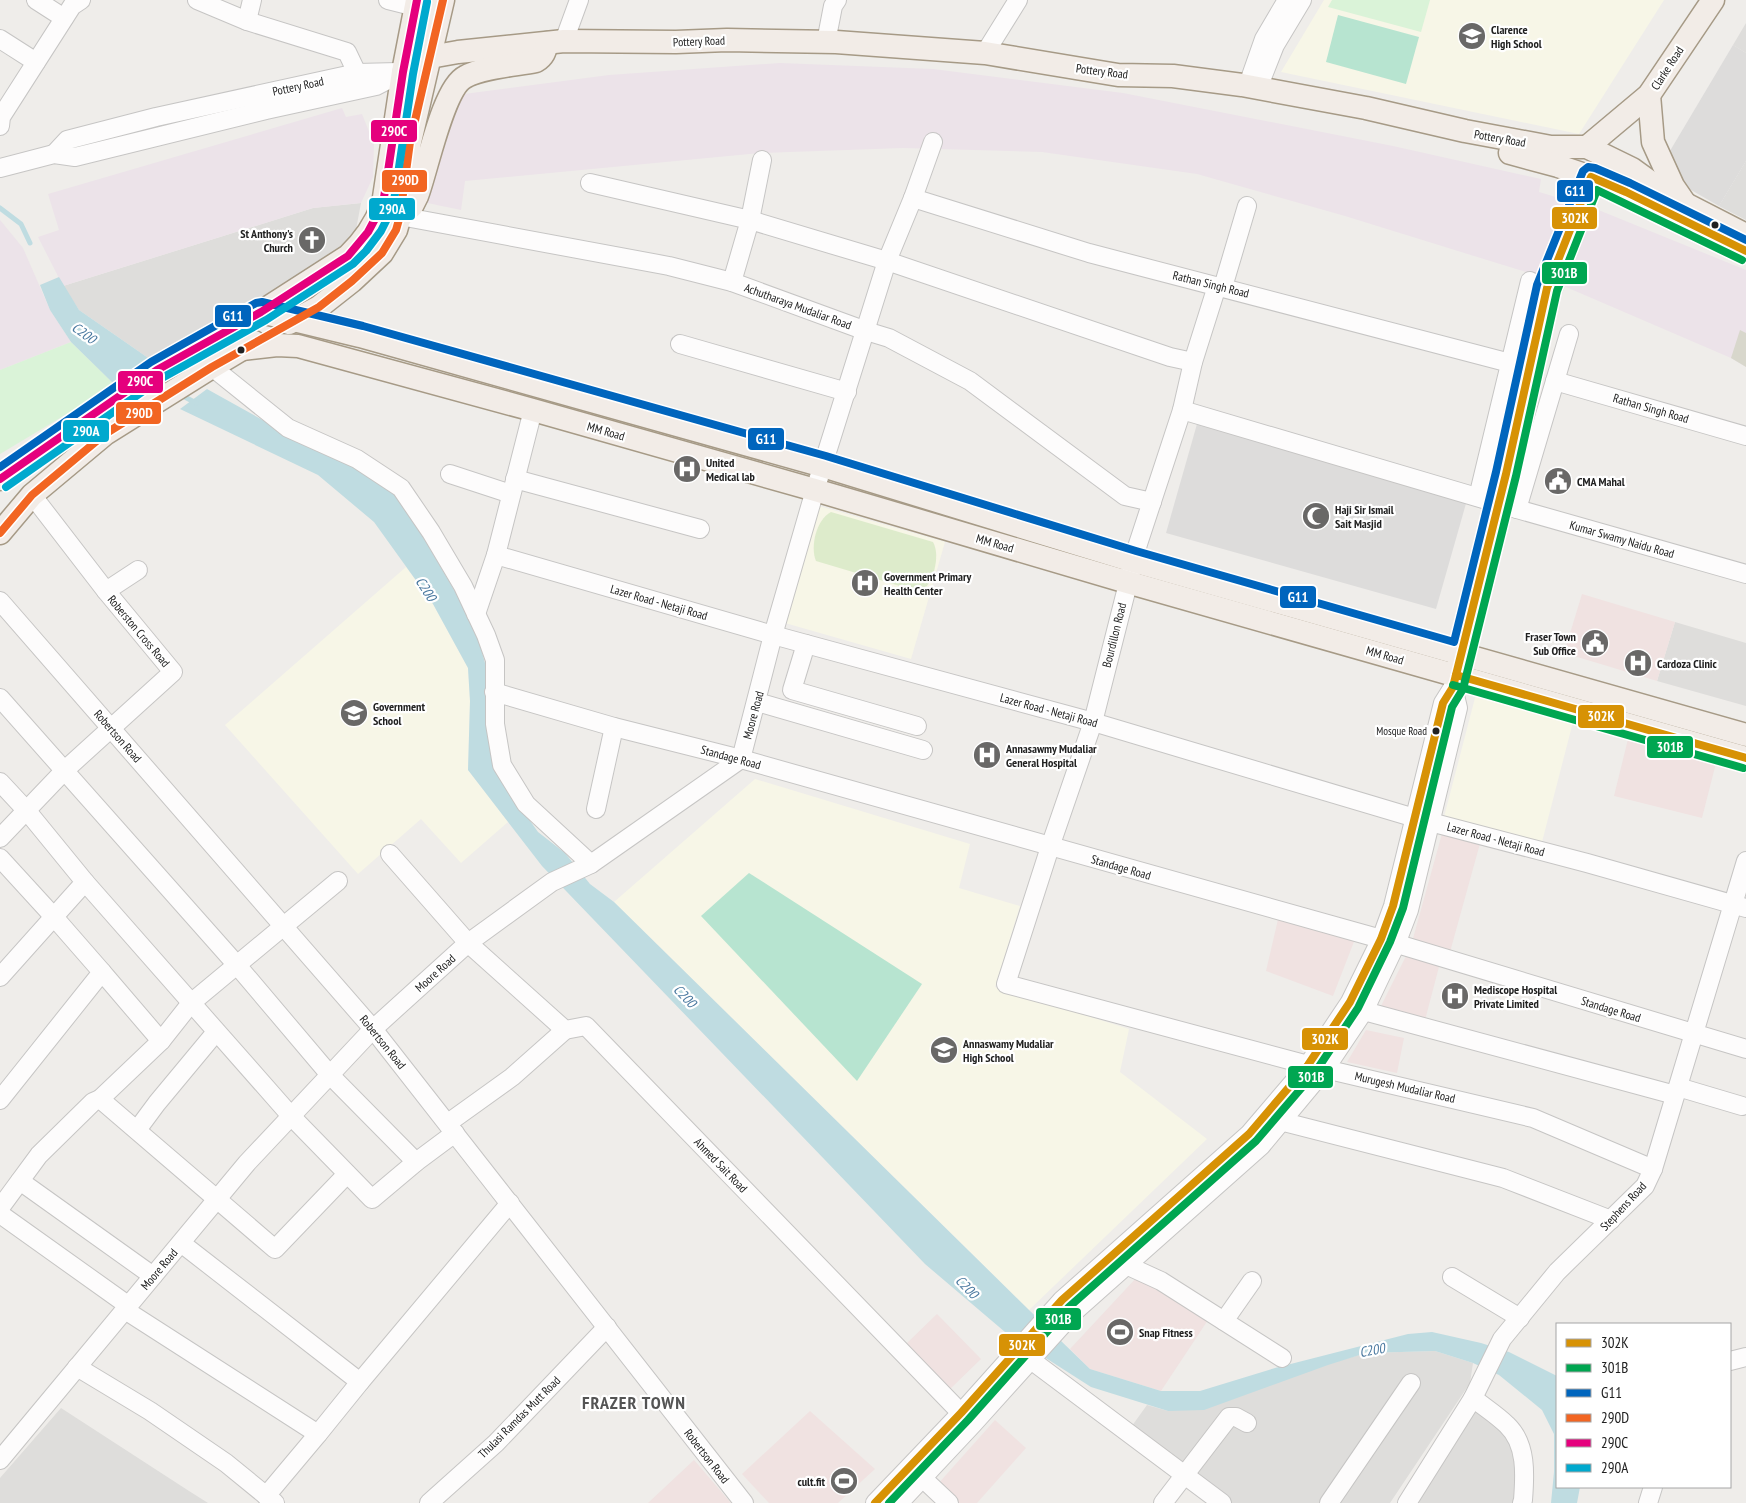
<svg xmlns="http://www.w3.org/2000/svg" width="1746" height="1503" font-family="'PT Sans Narrow',sans-serif">
  <rect width="100%" height="100%" fill="#efedea"/>
  <g fill="#dedddb">
    <polygon points="1746,23 1746,53 1733,45"/>
    <polygon points="1746,161 1746,220 1719,206"/>
    <polygon points="361,203 355,235 329,261 154,362 79,310 63,286 313,208"/>
    <polygon points="1675,622 1746,643 1746,706 1657,681"/>
    <polygon points="1435,1351 1473,1363 1470,1383 1390,1503 1229,1503 1129,1430 1147,1405 1168,1411 1366,1353"/>
    <polygon points="1476,1406 1515,1444 1520,1494 1514,1503 1415,1503"/>
    <polygon points="61,1408 189,1491 208,1503 0,1503 0,1478"/>
  </g>
  <g fill="#f0e2e1">
    <polygon points="1582,594 1675,622 1657,681 1564,653"/>
    <polygon points="1628,739 1716,763 1702,818 1614,796"/>
    <polygon points="1443,830 1481,840 1450,952 1412,942"/>
    <polygon points="1279,915 1355,939 1333,996 1266,971"/>
    <polygon points="1407,954 1440,963 1424,1024 1378,1012"/>
    <polygon points="1366,1030 1404,1038 1397,1073 1347,1062"/>
    <polygon points="1138,1276 1208,1320 1161,1391 1090,1369 1070,1349"/>
    <polygon points="937,1314 981,1359 950,1389 906,1344"/>
    <polygon points="810,1411 875,1469 838,1503 769,1503 742,1474"/>
    <polygon points="995,1420 1026,1448 977,1503 957,1503 937,1485"/>
    <polygon points="694,1460 731,1503 648,1503"/>
  </g>
  <g fill="#ece3e9">
    <polygon points="780,63 933,69 1123,93 1393,146 1541,179 1539,192 1596,209 1746,270 1746,367 1731,358 1545,278 1345,216 1197,174 1042,152 903,148 760,153 465,181 461,210 413,200 423,109 436,109 464,94 609,75"/>
    <polygon points="342,108 346,117 362,114 374,144 373,177 361,203 313,208 63,286 38,237 59,230 48,194"/>
    <polygon points="0,220 23,248 50,310 71,342 0,370"/>
  </g>
  <g fill="#f7f6e7">
    <polygon points="1324,0 1664,0 1579,134 1281,72"/>
    <polygon points="819,506 945,542 911,659 785,623"/>
    <polygon points="406,567 433,604 468,668 470,701 468,770 508,822 461,863 421,819 358,874 225,725"/>
    <polygon points="1476,694 1573,722 1542,842 1444,817"/>
    <polygon points="755,779 970,844 959,888 1020,906 995,987 1129,1029 1120,1072 1207,1139 1029,1310 614,902"/>
  </g>
  <g fill="#dddcdb">
    <polygon points="1733,45 1746,53 1746,161 1719,206 1658,171"/>
    <polygon points="1197,424 1467,500 1436,609 1166,533"/>
  </g>
  <polygon fill="#d8d7cc" points="1740,330 1746,333 1746,367 1731,358"/>
  <path fill="#ddebcb" d="M831 512 933 542C941 555 933 586 920 592L816 561C810 547 816 520 831 512Z"/>
  <g fill="#daf3d8">
    <polygon points="1332,0 1430,0 1421,32 1328,7"/>
    <polygon points="71,342 115,385 0,454 0,370"/>
  </g>
  <g fill="#b7e4d0">
    <polygon points="1338,15 1419,37 1406,84 1326,62"/>
    <polygon points="749,873 922,984 857,1081 701,916"/>
  </g>
  <g fill="#bfdce1">
    <polygon points="59,277 79,310 154,362 138,368 115,385 71,342 50,310 40,285"/>
    <polygon points="207,389 277,428 385,484 409,513 460,600 479,641 488,674 504,784 538,832 565,853 590,884 614,902 1029,1310 1090,1369 1161,1391 1200,1391 1275,1368 1408,1334 1432,1332 1481,1343 1509,1352 1557,1376 1557,1487 1580,1487 1577,1503 1551,1503 1554,1472 1554,1434 1542,1410 1499,1375 1473,1363 1435,1351 1366,1353 1328,1365 1204,1410 1168,1411 1091,1387 1005,1332 925,1264 542,866 468,770 470,701 468,668 433,604 374,522 318,475 180,409"/>
  </g>
  <polygon fill="#dedddc" points="1568,196 1596,207 1562,294 1534,283"/>
  <g fill="none" stroke-linecap="round" stroke-linejoin="round">
    <g stroke="#bfdce1" stroke-width="5">
      <polyline points="0,208 21,224 30,243"/>
      <polyline points="183,396 196,403"/>
    </g>
    <defs>
      <g id="minor">
        <polyline points="36,0 64,18"/>
        <polyline points="197,0 247,21 347,52 357,73"/>
        <polyline points="388,0 416,7"/>
        <polyline points="247,21 252,0"/>
        <polyline points="0,39 36,62"/>
        <polyline points="564,41 579,0"/>
        <polyline points="826,42 833,6 837,0"/>
        <polyline points="985,53 1018,0"/>
        <polyline points="1251,76 1264,39 1287,0"/>
        <polyline points="1258,88 1275,45 1302,0"/>
        <polyline points="0,126 1,117 72,6 81,0"/>
        <polyline points="54,154 67,140 156,117 357,73 398,72"/>
        <polyline points="0,168 54,154 75,157 266,110 376,86 403,72"/>
        <polyline points="590,183 750,220 887,261 1170,357 1193,362"/>
        <polyline points="913,198 1089,253 1510,363"/>
        <polyline points="400,216 669,266 732,282 866,331 889,338 970,381 1125,496 1152,502"/>
        <polyline points="732,282 750,220 762,160"/>
        <polyline points="1217,286 1193,362 1182,410 1138,544 1093,722 1050,847 1006,984 1308,1065 1533,1118 1653,1169"/>
        <polyline points="1223,287 1247,206"/>
        <polyline points="680,344 847,392"/>
        <polyline points="212,367 288,428 357,459 401,488 431,532 463,586 486,635 495,660 495,724 502,765 526,804 591,864"/>
        <polyline points="1555,381 1746,436"/>
        <polyline points="533,410 496,555 773,635 1093,722 1415,818 1587,863 1746,908"/>
        <polyline points="1182,410 1517,509 1746,574"/>
        <polyline points="450,474 511,494"/>
        <polyline points="515,479 700,529"/>
        <polyline points="1478,497 1530,281"/>
        <polyline points="1517,509 1569,334"/>
        <polyline points="106,591 138,570"/>
        <polyline points="0,601 373,1029 744,1503"/>
        <polyline points="476,614 496,555"/>
        <polyline points="806,644 792,690 917,726"/>
        <polyline points="494,692 614,727 741,759 1381,939 1746,1049"/>
        <polyline points="0,698 236,964 330,1075 416,1162"/>
        <polyline points="757,702 923,750"/>
        <polyline points="0,782 27,811 85,882 0,977"/>
        <polyline points="596,809 614,727"/>
        <polyline points="0,838 65,770 173,672 106,591 32,495"/>
        <polyline points="390,854 468,943 565,1030 586,1026 961,1413"/>
        <polyline points="0,858 54,917 102,972"/>
        <polyline points="85,882 291,1116 372,1199 416,1162 455,1133"/>
        <polyline points="1364,1011 1675,1095"/>
        <polyline points="161,1041 100,1099 275,1249 347,1174"/>
        <polyline points="1678,1087 1742,1106"/>
        <polyline points="0,1100 102,972 161,1041 191,1003 338,881"/>
        <polyline points="1272,1119 1503,1178 1611,1220"/>
        <polyline points="448,1123 512,1077 565,1030"/>
        <polyline points="137,1130 157,1103 216,1032"/>
        <polyline points="20,1181 153,1276"/>
        <polyline points="0,1208 39,1155 93,1102 100,1099"/>
        <polyline points="0,1214 129,1306"/>
        <polyline points="181,1243 360,1382 510,1203"/>
        <polyline points="1126,1265 1161,1281 1282,1358"/>
        <polyline points="1452,1277 1520,1318"/>
        <polyline points="125,1310 318,1434 360,1382"/>
        <polyline points="1224,1321 1252,1281"/>
        <polyline points="1023,1354 1222,1503"/>
        <polyline points="1730,1361 1746,1357"/>
        <polyline points="77,1367 150,1411 226,1463 275,1503"/>
        <path d="M1473 1398C1484 1407 1497 1415 1507 1425 1527 1444 1525 1475 1523 1500L1522 1503"/>
        <polyline points="0,1460 247,1163 373,1029 468,943 552,882 591,864 741,759 773,635 815,490 887,261 913,198 933,142"/>
        <polyline points="915,1471 949,1503"/>
        <polyline points="266,1496 318,1434"/>
        <polyline points="429,1503 496,1443 607,1327"/>
        <polyline points="875,1503 961,1413 1062,1300 1249,1134 1308,1065 1350,1002 1381,939 1393,906 1443,703 1453,687 1456,675"/>
        <polyline points="899,1503 973,1424 1074,1312 1261,1146 1325,1069 1364,1011 1396,944 1409,910 1458,708 1453,687"/>
        <polyline points="1163,1503 1229,1417 1236,1417 1247,1423"/>
        <polyline points="1329,1503 1411,1383"/>
        <polyline points="1407,1503 1473,1398 1502,1339 1557,1272 1645,1186 1653,1169 1746,861"/>
        <polyline points="1648,1503 1653,1487"/>
      </g>
      <g id="major">
        <polyline points="403,72 430,57 458,52 564,41 676,42 727,40 836,42 985,53 1118,75 1173,76 1242,85 1366,108 1465,131 1551,147 1587,147 1632,169 1668,195 1746,235"/>
        <polyline points="1649,95 1653,142 1673,186 1684,202"/>
        <polyline points="1587,147 1649,95 1713,0"/>
        <polyline points="1510,153 1558,166 1591,177 1626,192 1746,251"/>
        <path d="M401 216 412 206 417 196C427 170 443 88 465 77 483 67 516 65 536 61 544 56 545 51 547 43"/>
        <polyline points="261,312 360,336 823,466 1133,561 1746,735"/>
        <polyline points="289,323 319,307 352,281 382,253 396,230 400,216 410,142 443,0"/>
        <polyline points="242,349 277,345 298,346 533,410 815,490 1127,582 1746,758"/>
        <path d="M0 479 157 370 261 312 348 256C364 241 375 225 383 204L403 72 417 0"/>
        <polyline points="0,533 32,495 105,434 212,367 254,342"/>
        <polyline points="1458,667 1506,474 1547,288 1591,177"/>
      </g>
    </defs>
    <use href="#minor" stroke="#c6c5c4" stroke-width="20"/>
    <use href="#major" stroke="#a69a86" stroke-width="25"/>
    <use href="#minor" stroke="#fdfcfc" stroke-width="18"/>
    <use href="#major" stroke="#f2ece7" stroke-width="22"/>
    <defs>
      <g id="bus-1">
        <polyline points="1456,675 1746,758"/>
        <polyline points="875,1503 961,1413 1062,1300 1249,1134 1308,1065 1350,1002 1381,939 1393,906 1443,703 1453,687 1506,474 1547,288 1591,177 1626,192 1746,251"/>
      </g>
      <g id="bus-2">
        <polyline points="1453,685 1743,768"/>
        <polyline points="889,1503 968,1420 1069,1307 1256,1141 1316,1071 1358,1008 1390,942 1403,908 1452,707 1463,689 1516,476 1557,291 1597,190 1742,260"/>
      </g>
      <polyline id="bus-3" points="0,467 151,362 256,303 262,302 363,326 826,456 1136,551 1454,642 1496,472 1537,285 1583,171 1588,167 1595,168 1630,183 1746,240"/>
      <polyline id="bus-4" points="0,533 32,495 105,434 212,367 319,307 352,281 382,253 396,230 400,216 410,142 443,0"/>
      <polyline id="bus-5" points="0,479 157,370 261,312 348,256 368,232 383,204 403,72 417,0"/>
      <polyline id="bus-6" points="6,487 162,378 266,320 353,264 366,251 381,231 393,207 413,74 427,2"/>
    </defs>
    <use href="#bus-1" stroke="#fff" stroke-width="11"/>
    <use href="#bus-2" stroke="#fff" stroke-width="11"/>
    <use href="#bus-3" stroke="#fff" stroke-width="11"/>
    <use href="#bus-4" stroke="#fff" stroke-width="11"/>
    <use href="#bus-5" stroke="#fff" stroke-width="11"/>
    <use href="#bus-6" stroke="#fff" stroke-width="11"/>
    <use href="#bus-1" stroke="#d79205" stroke-width="8"/>
    <use href="#bus-2" stroke="#00a651" stroke-width="8"/>
    <use href="#bus-3" stroke="#0065bd" stroke-width="8"/>
    <use href="#bus-4" stroke="#f26522" stroke-width="8"/>
    <use href="#bus-5" stroke="#e5007d" stroke-width="8"/>
    <use href="#bus-6" stroke="#00a9ce" stroke-width="8"/>
  </g>
  <defs>
    <symbol id="school-disc" viewBox="-11 -11 22 22"><circle r="9.5" fill="#696867" stroke="#fff"/><path d="M0-5L7-2L0 1L-7-2ZM-4 1L0 2.5L4 1V4Q0 6-4 4Z" fill="#fff"/></symbol>
    <symbol id="church-disc" viewBox="-11 -11 22 22"><circle r="9.5" fill="#696867" stroke="#fff"/><path d="M-1.2-6h2.4v3.5h3.3v2.4h-3.3V6h-2.4V-.1h-3.3v-2.4h3.3Z" fill="#fff"/></symbol>
    <symbol id="hospital-disc" viewBox="-11 -11 22 22"><circle r="9.5" fill="#696867" stroke="#fff"/><path d="M-5-5h3v3.5h4V-5h3V5h-3V1.5h-4V5h-3Z" fill="#fff"/></symbol>
    <symbol id="civic-disc" viewBox="-11 -11 22 22"><circle r="9.5" fill="#696867" stroke="#fff"/><path d="M-.6-6.5H3V-4.5H.6V-3L4-1V1h2V6H-6V1h2V-1L-.6-3ZM-1.2 2.5V6h2.4V2.5Z" fill="#fff"/></symbol>
    <symbol id="mosque-disc" viewBox="-11 -11 22 22"><circle r="9.5" fill="#696867" stroke="#fff"/><path d="M3.5-4.9A6 6 0 1 0 3.5 4.9A5 5 0 1 1 3.5-4.9Z" fill="#fff"/></symbol>
    <symbol id="stadium-disc" viewBox="-11 -11 22 22"><circle r="9.5" fill="#696867" stroke="#fff"/><path d="M0-5a6.5 5 0 1 0 0 10a6.5 5 0 1 0 0-10ZM-3.5-1.8h7v3.6h-7Z" fill="#fff"/></symbol>
  </defs>
  <g fill-rule="evenodd">
    <use href="#school-disc" x="1456" y="20" width="32" height="32"/>
    <use href="#church-disc" x="296" y="224" width="32" height="32"/>
    <use href="#hospital-disc" x="671" y="453" width="32" height="32"/>
    <use href="#civic-disc" x="1542" y="465" width="32" height="32"/>
    <use href="#mosque-disc" x="1300" y="500" width="32" height="32"/>
    <use href="#hospital-disc" x="849" y="567" width="32" height="32"/>
    <use href="#civic-disc" x="1579" y="627" width="32" height="32"/>
    <use href="#hospital-disc" x="1622" y="647" width="32" height="32"/>
    <use href="#school-disc" x="338" y="697" width="32" height="32"/>
    <use href="#hospital-disc" x="971" y="739" width="32" height="32"/>
    <use href="#hospital-disc" x="1439" y="980" width="32" height="32"/>
    <use href="#school-disc" x="928" y="1034" width="32" height="32"/>
    <use href="#stadium-disc" x="1104" y="1316" width="32" height="32"/>
    <use href="#stadium-disc" x="828" y="1465" width="32" height="32"/>
  </g>
  <g fill="#212121" stroke="#fff" stroke-width="2">
    <circle cx="1715" cy="225" r="4.5"/>
    <circle cx="241" cy="350" r="4.5"/>
    <circle cx="1436" cy="731" r="4.5"/>
  </g>
  <g text-anchor="middle" dominant-baseline="central" stroke-width="4.5" stroke-linejoin="round" paint-order="stroke">
    <g font-size="11" fill="#212121" stroke="#fff" text-anchor="end">
      <text x="1427" y="731">Mosque Road</text>
    </g>
    <g font-size="12" font-weight="bold" fill="#212121" stroke="#fff" text-anchor="start">
      <text x="1491" y="29">Clarence<tspan x="1491" dy="14">High School</tspan></text>
      <text x="293" y="233" text-anchor="end">St Anthony's<tspan x="293" dy="14">Church</tspan></text>
      <text x="706" y="462">United<tspan x="706" dy="14">Medical lab</tspan></text>
      <text x="1577" y="481">CMA Mahal</text>
      <text x="1335" y="509">Haji Sir Ismail<tspan x="1335" dy="14">Sait Masjid</tspan></text>
      <text x="884" y="576">Government Primary<tspan x="884" dy="14">Health Center</tspan></text>
      <text x="1576" y="636" text-anchor="end">Fraser Town<tspan x="1576" dy="14">Sub Office</tspan></text>
      <text x="1657" y="663">Cardoza Clinic</text>
      <text x="373" y="706">Government<tspan x="373" dy="14">School</tspan></text>
      <text x="1006" y="748">Annasawmy Mudaliar<tspan x="1006" dy="14">General Hospital</tspan></text>
      <text x="1474" y="989">Mediscope Hospital<tspan x="1474" dy="14">Private Limited</tspan></text>
      <text x="963" y="1043">Annaswamy Mudaliar<tspan x="963" dy="14">High School</tspan></text>
      <text x="1139" y="1332">Snap Fitness</text>
      <text x="825" y="1481" text-anchor="end">cult.fit</text>
    </g>
    <g font-size="12" fill="#212121" stroke="#fff">
      <text transform="translate(699 41) rotate(-2)">Pottery Road</text>
      <text transform="translate(1667 68) rotate(-57)">Clarke Road</text>
      <text transform="translate(1102 71) rotate(7)">Pottery Road</text>
      <text transform="translate(298 86) rotate(-12)">Pottery Road</text>
      <text transform="translate(1500 138) rotate(10)">Pottery Road</text>
      <text transform="translate(1211 284) rotate(14)">Rathan Singh Road</text>
      <text transform="translate(798 306) rotate(20)">Achutharaya Mudaliar Road</text>
      <text transform="translate(1651 408) rotate(16)">Rathan Singh Road</text>
      <text transform="translate(606 431) rotate(16)">MM Road</text>
      <text transform="translate(1622 539) rotate(16)">Kumar Swamy Naidu Road</text>
      <text transform="translate(995 543) rotate(16)">MM Road</text>
      <text transform="translate(659 602) rotate(16)">Lazer Road - Netaji Road</text>
      <text transform="translate(139 631) rotate(50)">Roberston Cross Road</text>
      <text transform="translate(1114 635) rotate(-76)">Bourdillon Road</text>
      <text transform="translate(1385 655) rotate(16)">MM Road</text>
      <text transform="translate(1049 710) rotate(15)">Lazer Road - Netaji Road</text>
      <text transform="translate(753 715) rotate(-75)">Moore Road</text>
      <text transform="translate(118 736) rotate(49)">Robertson Road</text>
      <text transform="translate(731 757) rotate(15)">Standage Road</text>
      <text transform="translate(1496 839) rotate(15)">Lazer Road - Netaji Road</text>
      <text transform="translate(1121 867) rotate(16)">Standage Road</text>
      <text transform="translate(435 973) rotate(-42)">Moore Road</text>
      <text transform="translate(1611 1009) rotate(17)">Standage Road</text>
      <text transform="translate(383 1042) rotate(51)">Robertson Road</text>
      <text transform="translate(1405 1087) rotate(13)">Murugesh Mudaliar Road</text>
      <text transform="translate(721 1165) rotate(46)">Ahmed Sait Road</text>
      <text transform="translate(1623 1206) rotate(-47)">Stephens Road</text>
      <text transform="translate(159 1269) rotate(-50)">Moore Road</text>
      <text transform="translate(519 1417) rotate(-45)">Thulasi Ramdas Mutt Road</text>
      <text transform="translate(707 1456) rotate(52)">Robertson Road</text>
    </g>
    <g font-size="14" font-style="italic" fill="#49789f" stroke="#fff">
      <text transform="translate(84 333) rotate(36)">C200</text>
      <text transform="translate(426 589) rotate(57)">C200</text>
      <text transform="translate(685 996) rotate(46)">C200</text>
      <text transform="translate(967 1287) rotate(46)">C200</text>
      <text transform="translate(1372 1350) rotate(-11)">C200</text>
    </g>
    <g font-size="18" font-weight="bold" letter-spacing="1" fill="#545454" stroke="#fff">
      <text x="634" y="1402">FRAZER TOWN</text>
    </g>
  </g>
  <g stroke="#fff" stroke-width="2">
    <rect x="370" y="119" width="48" height="24" rx="5" fill="#e5007d"/>
    <rect x="381" y="169" width="47" height="24" rx="5" fill="#f26522"/>
    <rect x="1556" y="179" width="38" height="24" rx="5" fill="#0065bd"/>
    <rect x="368" y="197" width="48" height="24" rx="5" fill="#00a9ce"/>
    <rect x="1551" y="206" width="47" height="24" rx="5" fill="#d79205"/>
    <rect x="1541" y="261" width="47" height="24" rx="5" fill="#00a651"/>
    <rect x="214" y="304" width="38" height="24" rx="5" fill="#0065bd"/>
    <rect x="117" y="370" width="47" height="24" rx="5" fill="#e5007d"/>
    <rect x="115" y="401" width="47" height="24" rx="5" fill="#f26522"/>
    <rect x="62" y="419" width="48" height="24" rx="5" fill="#00a9ce"/>
    <rect x="747" y="427" width="38" height="24" rx="5" fill="#0065bd"/>
    <rect x="1279" y="585" width="38" height="24" rx="5" fill="#0065bd"/>
    <rect x="1577" y="704" width="48" height="25" rx="5" fill="#d79205"/>
    <rect x="1646" y="735" width="48" height="24" rx="5" fill="#00a651"/>
    <rect x="1301" y="1027" width="48" height="24" rx="5" fill="#d79205"/>
    <rect x="1287" y="1065" width="47" height="24" rx="5" fill="#00a651"/>
    <rect x="1035" y="1307" width="47" height="24" rx="5" fill="#00a651"/>
    <rect x="998" y="1333" width="48" height="24" rx="5" fill="#d79205"/>
  </g>
  <g font-size="14" text-anchor="middle" font-weight="bold" fill="#fff">
    <text x="394" y="136">290C</text>
    <text x="405" y="185">290D</text>
    <text x="1575" y="196">G11</text>
    <text x="392" y="214">290A</text>
    <text x="1575" y="223">302K</text>
    <text x="1564" y="278">301B</text>
    <text x="233" y="321">G11</text>
    <text x="140" y="386">290C</text>
    <text x="139" y="418">290D</text>
    <text x="86" y="436">290A</text>
    <text x="766" y="444">G11</text>
    <text x="1298" y="602">G11</text>
    <text x="1601" y="721">302K</text>
    <text x="1670" y="752">301B</text>
    <text x="1325" y="1044">302K</text>
    <text x="1311" y="1082">301B</text>
    <text x="1058" y="1324">301B</text>
    <text x="1022" y="1350">302K</text>
  </g>
  <rect x="1556" y="1323" width="175" height="165" fill="#ffffff" stroke="#a6a6a6"/>
  <rect x="1566" y="1339" width="25" height="8" fill="#d79205" stroke="#a6a6a6"/>
  <text x="1601" y="1348" font-size="15" fill="#212121">302K</text>
  <rect x="1566" y="1364" width="25" height="8" fill="#00a651" stroke="#a6a6a6"/>
  <text x="1601" y="1373" font-size="15" fill="#212121">301B</text>
  <rect x="1566" y="1389" width="25" height="8" fill="#0065bd" stroke="#a6a6a6"/>
  <text x="1601" y="1398" font-size="15" fill="#212121">G11</text>
  <rect x="1566" y="1414" width="25" height="8" fill="#f26522" stroke="#a6a6a6"/>
  <text x="1601" y="1423" font-size="15" fill="#212121">290D</text>
  <rect x="1566" y="1439" width="25" height="8" fill="#e5007d" stroke="#a6a6a6"/>
  <text x="1601" y="1448" font-size="15" fill="#212121">290C</text>
  <rect x="1566" y="1464" width="25" height="8" fill="#00a9ce" stroke="#a6a6a6"/>
  <text x="1601" y="1473" font-size="15" fill="#212121">290A</text>
</svg>
